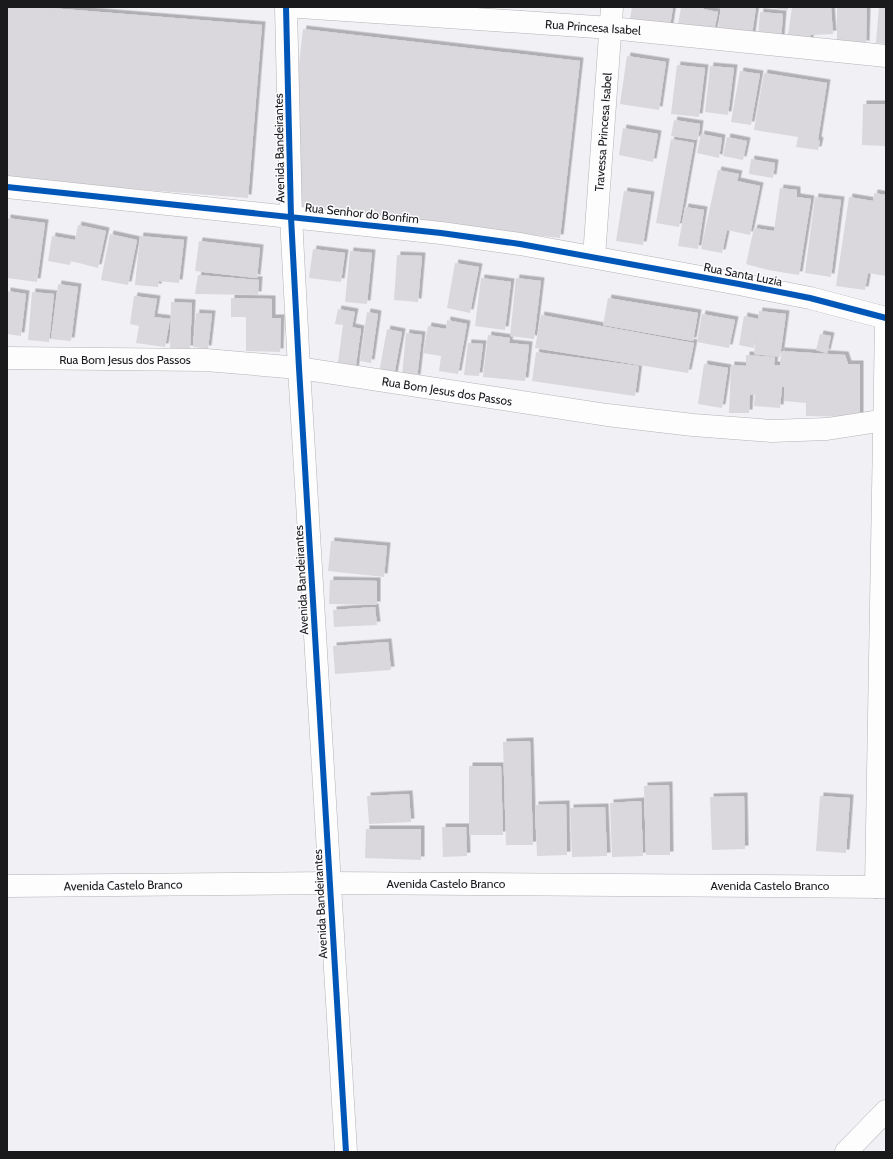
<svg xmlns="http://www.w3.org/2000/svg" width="893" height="1159" font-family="Cabin,sans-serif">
  <defs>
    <filter id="shadow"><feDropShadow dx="3.5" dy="-3.5" stdDeviation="0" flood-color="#0004"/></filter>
  </defs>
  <rect width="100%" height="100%" fill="#f0f0f5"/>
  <g fill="#dad8dc" filter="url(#shadow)">
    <polygon points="7,7 38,7 262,25 248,198 7,179"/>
    <polygon points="632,7 673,7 669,33 629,26"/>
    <polygon points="681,7 704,7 703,9 718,12 714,31 678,25"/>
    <polygon points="721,7 756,7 751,42 717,37"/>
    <polygon points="765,7 788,7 788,10"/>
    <polygon points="792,7 831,7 833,34 811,35 809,45 787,42"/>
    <polygon points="837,7 867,7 866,44 837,43"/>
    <polygon points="879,7 886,7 886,44 876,43"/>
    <polygon points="760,12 783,14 781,39 758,37"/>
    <polygon points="303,29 580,61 560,238 283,206"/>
    <polygon points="627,56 666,62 659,110 620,104"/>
    <polygon points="677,65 705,68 699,117 671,114"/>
    <polygon points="710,66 734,68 728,115 705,112"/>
    <polygon points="740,71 760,74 751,125 731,122"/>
    <polygon points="764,73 827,83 818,140 820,141 818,150 796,147 798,137 754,130"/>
    <polygon points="863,104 886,104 886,146 862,145"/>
    <polygon points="674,120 700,124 698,140 671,136"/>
    <polygon points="623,128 658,134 653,162 619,155"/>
    <polygon points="701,134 722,138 719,158 697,153"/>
    <polygon points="727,137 747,141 743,160 723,156"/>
    <polygon points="671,139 694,143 679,227 656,223"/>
    <polygon points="751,159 775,163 773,178 749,174"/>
    <polygon points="718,170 739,174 737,181 760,186 750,235 727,230 722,253 701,249"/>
    <polygon points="780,188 797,190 797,197 811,199 799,275 768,270 746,264 754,228 774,231"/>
    <polygon points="624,191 651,195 643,245 616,241"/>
    <polygon points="874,193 886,195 886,276 868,273 865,290 836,286 849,197 873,201"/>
    <polygon points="815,197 841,200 831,277 805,273"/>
    <polygon points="685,207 704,210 698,249 678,246"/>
    <polygon points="7,218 45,223 37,282 7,278"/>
    <polygon points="78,225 106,231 98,268 71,261 70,265 48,261 52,236 75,240"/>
    <polygon points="110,234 137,240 128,285 101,280"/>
    <polygon points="140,236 184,240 179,283 159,281 158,287 135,285"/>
    <polygon points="199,241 260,248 257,278 195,271"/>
    <polygon points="313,249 345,253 341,282 309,278"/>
    <polygon points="350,251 372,253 367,304 345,302"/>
    <polygon points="397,255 422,256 418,302 394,300"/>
    <polygon points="455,263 479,267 470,313 447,308"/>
    <polygon points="198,275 259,280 258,295 195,294"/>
    <polygon points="481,278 511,282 505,330 475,326"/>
    <polygon points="516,278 541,281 534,339 510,336"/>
    <polygon points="58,284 78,287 71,341 51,339"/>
    <polygon points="7,291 26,294 21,336 7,334"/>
    <polygon points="32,292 54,294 49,342 28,340"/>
    <polygon points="134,296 157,299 154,317 170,319 165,347 136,343 139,326 130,324"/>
    <polygon points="231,298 272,299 272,318 281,318 280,352 246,351 246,317 231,317"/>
    <polygon points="608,298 698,313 693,341 603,325"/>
    <polygon points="171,302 192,303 190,349 170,348"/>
    <polygon points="338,309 355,312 352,327 361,329 355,372 337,369 343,325 335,324"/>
    <polygon points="759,311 786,314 780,357 754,354 757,329 754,348 739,345 744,316 758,319"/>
    <polygon points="367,312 378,314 371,363 360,361"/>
    <polygon points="196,313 212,314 208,349 193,347"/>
    <polygon points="702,314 735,320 729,348 697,342"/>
    <polygon points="541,315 694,343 688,373 535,348"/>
    <polygon points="447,320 467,324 458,374 439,371 441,356 423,353 428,326 446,329"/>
    <polygon points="387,329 402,332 394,376 379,373"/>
    <polygon points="406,333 422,335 417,378 402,376"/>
    <polygon points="820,334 831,336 827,353 816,350"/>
    <polygon points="488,335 510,338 509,343 529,345 525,381 483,377"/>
    <polygon points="468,343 483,344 479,376 464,375"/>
    <polygon points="781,351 845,355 848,364 860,364 860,417 806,416 806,403 784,401 784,387 782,387 780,408 754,406 755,395 750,395 749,413 729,413 731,365 746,366 746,355 775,357 774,365 780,365"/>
    <polygon points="536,352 639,366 635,396 532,381"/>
    <polygon points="704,364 728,368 722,408 698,404"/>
    <polygon points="331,541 387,546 384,577 328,571"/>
    <polygon points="330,580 377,581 377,605 329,604"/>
    <polygon points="375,607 377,625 334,627 333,610"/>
    <polygon points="388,642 391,670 335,674 333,646"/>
    <polygon points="530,741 533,845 506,845 503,742"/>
    <polygon points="469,766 501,766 503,835 469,835"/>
    <polygon points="669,785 670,855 646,855 644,786"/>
    <polygon points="409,794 411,822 369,824 367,796"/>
    <polygon points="744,796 745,849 712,850 710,797"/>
    <polygon points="820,796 850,798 846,853 816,851"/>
    <polygon points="641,801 643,856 612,857 610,803"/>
    <polygon points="566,804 567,855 537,856 535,805"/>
    <polygon points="605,807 607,856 572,857 570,808"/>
    <polygon points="442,827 466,827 467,856 443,857"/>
    <polygon points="366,829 421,829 421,860 365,858"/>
  </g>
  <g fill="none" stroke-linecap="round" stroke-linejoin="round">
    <defs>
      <g id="minor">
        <polyline points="286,7 291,217 299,368 346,1152"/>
        <polyline points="300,7 611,28 886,56"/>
        <polyline points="7,187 441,233 520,244 739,284 810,298 886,318"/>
        <polyline points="594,257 612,7"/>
        <polyline points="7,358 206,360 299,368 607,415 693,425 772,431 827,429 886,420"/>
        <polyline points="7,886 330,883 886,887"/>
        <polyline points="876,887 886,324"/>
        <polyline points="846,1152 886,1111"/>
      </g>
    </defs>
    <use href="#minor" stroke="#b4b4b7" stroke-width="23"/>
    <use href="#minor" stroke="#fdfdfe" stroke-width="22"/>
    <defs>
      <g id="cycleway">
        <polyline points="286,7 291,217 299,368 346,1152"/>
        <polyline points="7,187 441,233 520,244 739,284 810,298 886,318"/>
      </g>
    </defs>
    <use href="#cycleway" stroke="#fcfcfe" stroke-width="8"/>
    <use href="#cycleway" stroke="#0057b8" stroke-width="6"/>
  </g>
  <g text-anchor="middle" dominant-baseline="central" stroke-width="3" stroke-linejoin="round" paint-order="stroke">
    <g font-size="12" fill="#1a1a1d" stroke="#fcfcfe">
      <text transform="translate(593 27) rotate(4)">Rua Princesa Isabel</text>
      <text transform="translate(603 132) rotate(-86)">Travessa Princesa Isabel</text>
      <text transform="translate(279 148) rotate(-91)">Avenida Bandeirantes</text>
      <text transform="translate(362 213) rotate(6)">Rua Senhor do Bonfim</text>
      <text transform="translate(743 274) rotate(11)">Rua Santa Luzia</text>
      <text x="125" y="359">Rua Bom Jesus dos Passos</text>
      <text transform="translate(447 391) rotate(9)">Rua Bom Jesus dos Passos</text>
      <text transform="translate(301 580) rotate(-93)">Avenida Bandeirantes</text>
      <text x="446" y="883">Avenida Castelo Branco</text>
      <text transform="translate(123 885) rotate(-1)">Avenida Castelo Branco</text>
      <text x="770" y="885">Avenida Castelo Branco</text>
      <text transform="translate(320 904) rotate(-93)">Avenida Bandeirantes</text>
    </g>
  </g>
  <rect width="893" height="1159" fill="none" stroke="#1a1a1d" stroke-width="16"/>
</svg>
